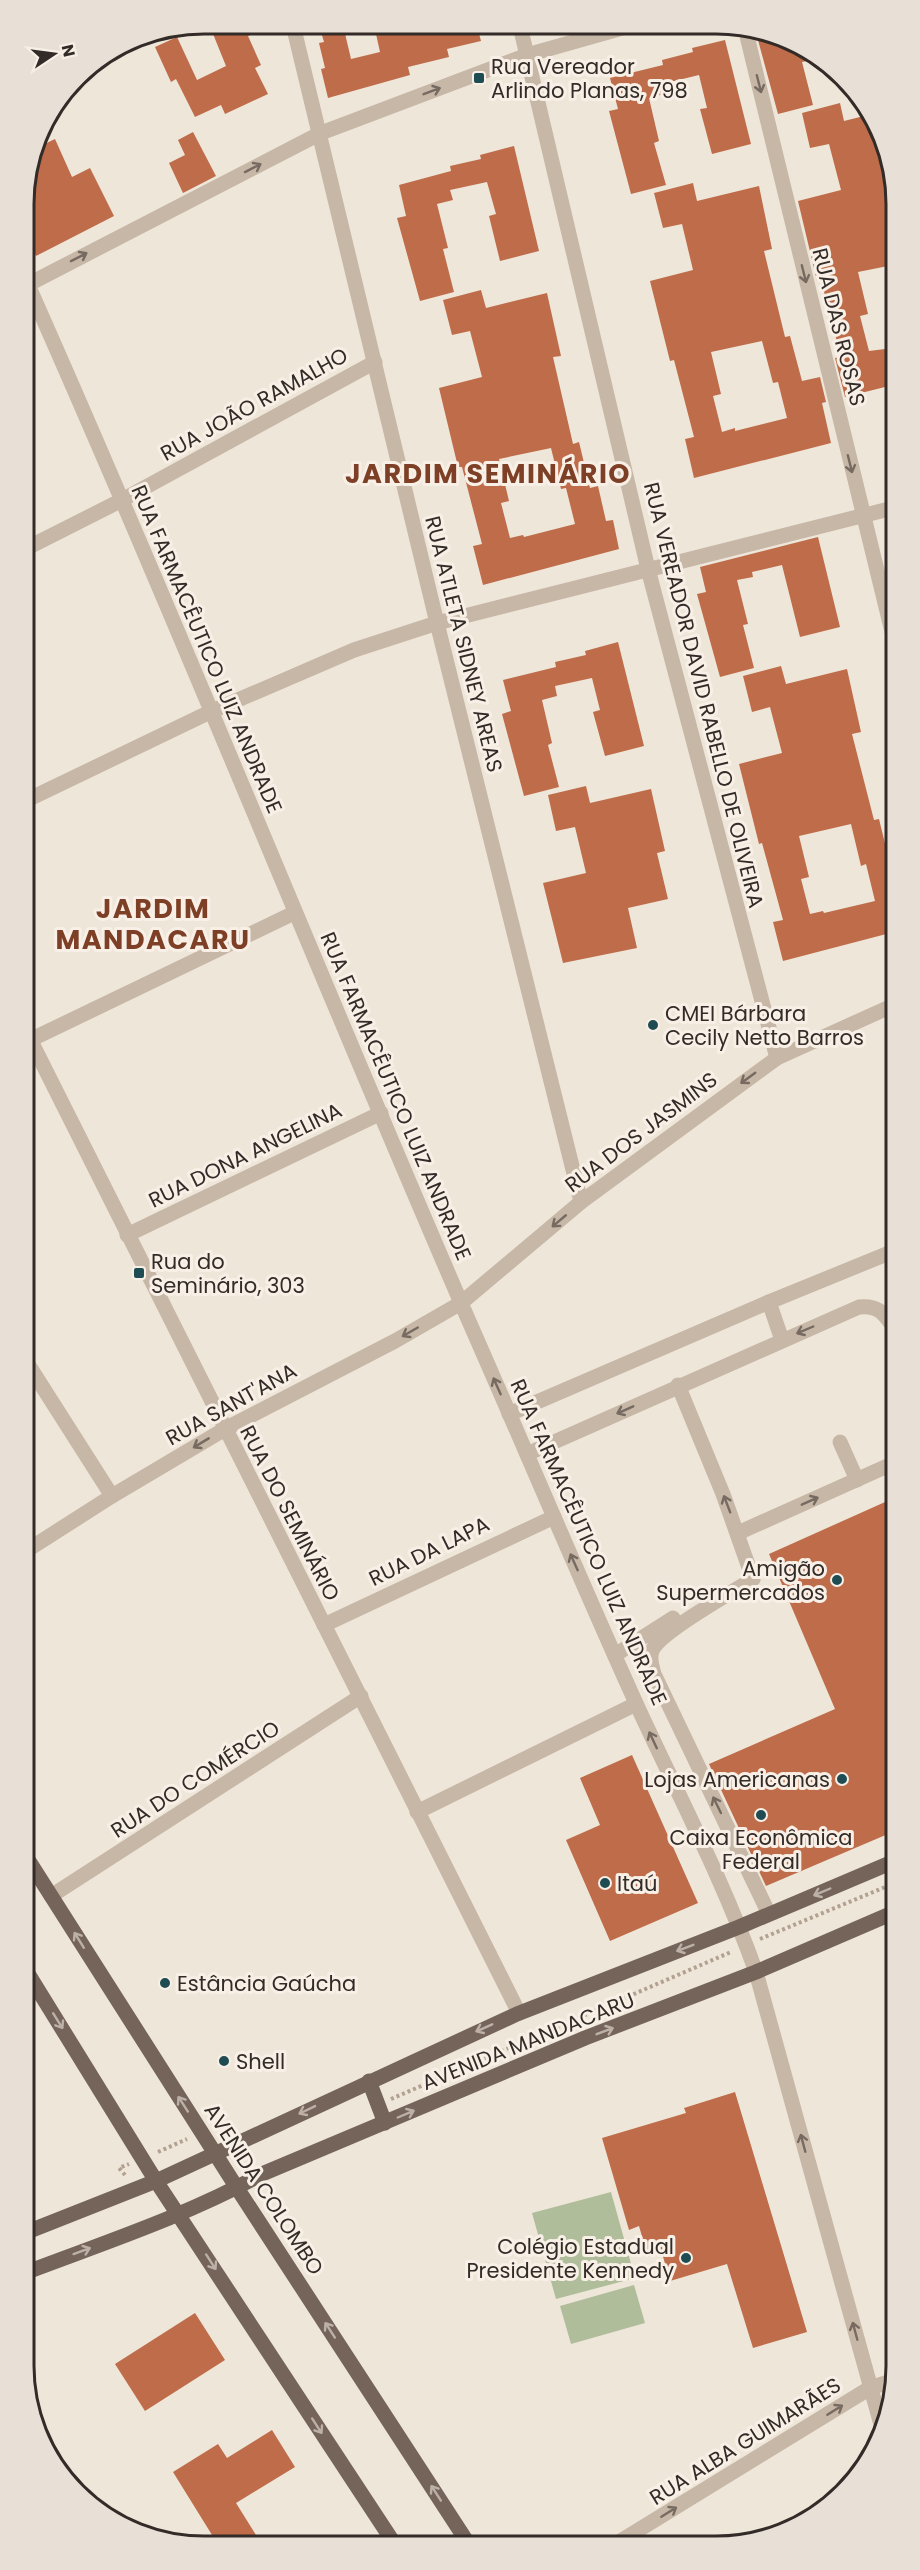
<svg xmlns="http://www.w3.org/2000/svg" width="920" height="2570" font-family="Poppins,sans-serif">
  <rect width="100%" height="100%" fill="#efe6da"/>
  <g fill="#b0bd9b">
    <polygon points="611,2192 635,2278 556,2299 532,2213"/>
    <polygon points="634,2285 645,2323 571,2344 560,2306"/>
  </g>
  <g fill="#be6c49" fill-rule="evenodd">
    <polygon points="209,24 274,24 248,36 261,65 255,68 268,94 225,114 221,105 195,117 176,79 171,82 155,47 177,37 197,80 226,66"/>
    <polygon points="319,25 343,25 351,59 380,52 374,25 477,26 481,41 447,49 449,57 408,67 410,75 328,98 321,69 325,68 319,43 324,42"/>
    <polygon points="755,29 796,43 803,48 807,61 802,62 813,105 778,114"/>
    <polygon points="725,40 751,144 712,154 700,109 707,108 699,75 662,84 664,94 649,98 659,141 654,143 666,185 631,194 609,111 618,109 610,78 663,65 662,60 693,52 692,48"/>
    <polygon points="840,103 844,121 872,114 892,169 893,265 858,272 868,314 860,316 869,351 893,348 893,385 845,397 835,358 841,357 821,280 817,281 798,201 841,190 829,144 810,148 802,113"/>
    <polygon points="193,132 216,176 183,193 169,163 185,155 178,140"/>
    <polygon points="55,139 72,177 90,168 114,216 36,256 24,233 24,193 36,148"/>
    <polygon points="514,146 539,251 500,261 489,216 496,214 487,182 450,190 453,200 437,204 448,248 443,249 454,292 420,301 397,218 406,216 399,185 451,171 450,166 481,159 480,155"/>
    <path d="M693 183 697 201 759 186 772 249 764 251 785 337 790 336 802 381 820 377 826 402 822 403 831 443 694 478 685 439 694 437 674 360 670 361 650 281 693 270 682 224 663 228 654 193ZM762 341 773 383 778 382 787 418 735 431V428L722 432 713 396 721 394 711 352Z"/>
    <path d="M481 290 486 308 547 293 561 356 553 357 573 444 579 442 590 488 598 486 606 521 613 520 619 549 483 585 473 546 482 544 462 467H458L439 388 482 377 470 331 452 335 443 300ZM551 448 561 489 566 488 575 524 524 537 523 535 510 538 501 503 509 501 499 459Z"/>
    <polygon points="818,537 840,627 800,637 782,565 752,572 753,577 737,580 748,624 743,625 754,668 720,677 697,594 706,592 700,567"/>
    <polygon points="618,642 644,746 605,756 593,712 600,710 592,678 555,686 557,696 542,700 552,743 548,745 559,787 524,796 502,714 511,711 503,680 556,667 555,662 586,655 585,651"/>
    <path d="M781 666 786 684 847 669 861 732 852 734 874 820 879 819 890 864 893 863 894 932 783 961 773 922 783 920 762 843 759 844 739 764 782 753 770 707 752 712 743 676ZM851 824 861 866 866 864 875 901 824 913 823 911 810 914 801 879 809 877 799 836Z"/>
    <polygon points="586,786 590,803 651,789 665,851 657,853 668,899 628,908 637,948 563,963 543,883 586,873 575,827 556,831 548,795"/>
    <polygon points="894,1498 895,1831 766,1886 709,1764 835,1709 769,1554"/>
    <polygon points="632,1755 698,1903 610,1941 566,1840 600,1825 580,1778"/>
    <polygon points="735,2092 807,2332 753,2348 727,2264 670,2281 662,2253 648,2257 639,2226 629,2230 602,2138 686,2113 684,2108"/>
    <polygon points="195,2313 225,2360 145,2411 115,2364"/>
    <polygon points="272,2430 295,2467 236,2503 261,2543 217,2543 173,2472 218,2444 227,2458"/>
  </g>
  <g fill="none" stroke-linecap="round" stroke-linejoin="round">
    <g stroke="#b2a191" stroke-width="4" stroke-dasharray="3 3" stroke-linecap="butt">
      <polyline points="760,1939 895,1883"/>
      <polyline points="391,2099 731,1952"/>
      <polyline points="158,2152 187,2139"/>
      <polyline points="125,2175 119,2168 129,2164"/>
    </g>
    <g stroke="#c7b7a7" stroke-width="15">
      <polyline points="293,25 437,623 581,1202"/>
      <polyline points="520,26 648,569 777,1058"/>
      <polyline points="745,28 893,636"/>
      <path d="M25 278C178 622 318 973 468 1319 524 1446 578 1575 635 1701 676 1791 723 1879 756 1972L883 2432"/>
      <polyline points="25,286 321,133 527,55 626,27"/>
      <polyline points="25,549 122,500 375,362"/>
      <polyline points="25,801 210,712 354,650 437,623 893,508"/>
      <polyline points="26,1031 519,2013"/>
      <polyline points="30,1040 294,913"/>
      <polyline points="127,1235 381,1113"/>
      <polyline points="782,1340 769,1302 894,1251"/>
      <polyline points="26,1361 112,1496"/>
      <path d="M678 1385 723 1494 753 1579C733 1592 659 1632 652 1651 649 1659 652 1666 654 1674L769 1914"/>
      <polyline points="509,1414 769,1302"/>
      <polyline points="840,1442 857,1480"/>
      <path d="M527 1454 859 1307C878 1305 884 1313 894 1328"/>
      <polyline points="738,1533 894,1463"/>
      <polyline points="26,1551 112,1496 225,1429 395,1341 461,1303 581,1202 777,1058 894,1005"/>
      <polyline points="324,1625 554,1517"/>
      <polyline points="615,1655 673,1618"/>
      <polyline points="417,1812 636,1704"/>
      <polyline points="51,1896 361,1696"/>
      <polyline points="619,2542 870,2388 895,2380"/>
    </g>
    <g stroke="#746459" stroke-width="15">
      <polyline points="27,1858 237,2188 468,2543"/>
      <polyline points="27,1972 156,2181 394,2543"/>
      <polyline points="369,2081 385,2123"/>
      <polyline points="27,2232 156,2181 517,2014 739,1927 895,1861"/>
      <path d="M27 2272C106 2242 188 2215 262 2174L585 2038 756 1972 895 1912"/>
    </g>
  </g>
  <defs><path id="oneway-shaft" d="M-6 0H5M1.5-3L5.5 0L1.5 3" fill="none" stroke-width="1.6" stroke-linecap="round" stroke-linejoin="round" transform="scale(1.5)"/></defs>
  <g stroke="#766a61">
    <use href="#oneway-shaft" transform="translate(759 84) rotate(76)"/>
    <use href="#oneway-shaft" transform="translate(432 91) rotate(-21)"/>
    <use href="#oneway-shaft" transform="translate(253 168) rotate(-27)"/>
    <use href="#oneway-shaft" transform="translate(79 257) rotate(-27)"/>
    <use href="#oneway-shaft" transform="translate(804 274) rotate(76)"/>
    <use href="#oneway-shaft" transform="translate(850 464) rotate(76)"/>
    <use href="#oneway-shaft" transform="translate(748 1078) rotate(144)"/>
    <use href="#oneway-shaft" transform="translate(559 1221) rotate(140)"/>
    <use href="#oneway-shaft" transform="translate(805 1330) rotate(157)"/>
    <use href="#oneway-shaft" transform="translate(410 1332) rotate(150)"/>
    <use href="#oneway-shaft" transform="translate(497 1386) rotate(-114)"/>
    <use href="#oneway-shaft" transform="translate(625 1410) rotate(156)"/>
    <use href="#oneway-shaft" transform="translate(201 1443) rotate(149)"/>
    <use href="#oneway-shaft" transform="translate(810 1501) rotate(-24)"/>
    <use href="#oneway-shaft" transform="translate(727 1504) rotate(-111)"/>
    <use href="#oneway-shaft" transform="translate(574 1562) rotate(-114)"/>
    <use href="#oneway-shaft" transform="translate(653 1740) rotate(-115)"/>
    <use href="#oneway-shaft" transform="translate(717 1805) rotate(-116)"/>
    <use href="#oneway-shaft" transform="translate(803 2143) rotate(-105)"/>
    <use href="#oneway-shaft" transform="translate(855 2331) rotate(-105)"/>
    <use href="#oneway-shaft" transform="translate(835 2410) rotate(-32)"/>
    <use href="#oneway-shaft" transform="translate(669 2512) rotate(-32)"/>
  </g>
  <g stroke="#bdb1a7">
    <use href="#oneway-shaft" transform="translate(822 1892) rotate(157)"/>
    <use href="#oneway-shaft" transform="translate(79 1940) rotate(-122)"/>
    <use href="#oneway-shaft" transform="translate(685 1948) rotate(159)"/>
    <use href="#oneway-shaft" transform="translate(58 2021) rotate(58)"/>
    <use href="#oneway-shaft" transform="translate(484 2028) rotate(156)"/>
    <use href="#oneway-shaft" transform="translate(605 2031) rotate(-21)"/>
    <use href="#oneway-shaft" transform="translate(183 2104) rotate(-123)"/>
    <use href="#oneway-shaft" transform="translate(307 2110) rotate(154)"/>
    <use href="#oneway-shaft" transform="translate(406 2114) rotate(-23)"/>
    <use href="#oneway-shaft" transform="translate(82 2251) rotate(-20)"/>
    <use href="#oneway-shaft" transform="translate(211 2262) rotate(57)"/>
    <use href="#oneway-shaft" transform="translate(330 2330) rotate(-123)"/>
    <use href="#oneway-shaft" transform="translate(317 2426) rotate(57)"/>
    <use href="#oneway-shaft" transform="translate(436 2493) rotate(-123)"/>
  </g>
  <g fill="#1f4c52" stroke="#f8f0e6" stroke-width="2">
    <rect x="473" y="72" width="12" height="12" rx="3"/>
    <circle cx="653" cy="1025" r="6"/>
    <rect x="133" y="1267" width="12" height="12" rx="3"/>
    <circle cx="837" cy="1580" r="6"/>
    <circle cx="842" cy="1779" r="6"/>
    <circle cx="761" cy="1815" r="6"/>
    <circle cx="605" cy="1883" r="6"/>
    <circle cx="165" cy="1983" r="6"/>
    <circle cx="224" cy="2061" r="6"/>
    <circle cx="686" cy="2258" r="6"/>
  </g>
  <g text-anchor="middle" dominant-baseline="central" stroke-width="6" stroke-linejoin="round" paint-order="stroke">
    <g font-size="21" fill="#332b27" stroke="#f8f0e6" text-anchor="start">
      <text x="491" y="66">Rua Vereador<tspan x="491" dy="24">Arlindo Planas, 798</tspan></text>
      <text x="665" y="1013">CMEI Bárbara<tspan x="665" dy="24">Cecily Netto Barros</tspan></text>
      <text x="151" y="1261">Rua do<tspan x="151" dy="24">Seminário, 303</tspan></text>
      <text x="825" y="1568" text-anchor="end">Amigão<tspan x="825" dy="24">Supermercados</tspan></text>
      <text x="830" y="1779" text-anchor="end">Lojas Americanas</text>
      <text x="761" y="1837" text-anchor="middle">Caixa Econômica<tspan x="761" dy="24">Federal</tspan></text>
      <text x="617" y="1883">Itaú</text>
      <text x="177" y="1983">Estância Gaúcha</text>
      <text x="236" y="2061">Shell</text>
      <text x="674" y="2246" text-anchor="end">Colégio Estadual<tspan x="674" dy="24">Presidente Kennedy</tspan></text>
    </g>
    <g font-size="21" fill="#332b27" stroke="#f8f0e6">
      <text transform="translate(839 327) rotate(76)">RUA DAS ROSAS</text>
      <text transform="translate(254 404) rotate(-29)">RUA JOÃO RAMALHO</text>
      <text transform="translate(464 644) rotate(76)">RUA ATLETA SIDNEY AREAS</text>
      <text transform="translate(207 649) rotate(67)">RUA FARMACÊUTICO LUIZ ANDRADE</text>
      <text transform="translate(704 695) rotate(76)">RUA VEREADOR DAVID RABELLO DE OLIVEIRA</text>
      <text transform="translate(396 1096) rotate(67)">RUA FARMACÊUTICO LUIZ ANDRADE</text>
      <text transform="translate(641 1132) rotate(-37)">RUA DOS JASMINS</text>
      <text transform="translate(245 1155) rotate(-26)">RUA DONA ANGELINA</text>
      <text transform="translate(231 1404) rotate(-29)">RUA SANT'ANA</text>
      <text transform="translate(290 1513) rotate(63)">RUA DO SEMINÁRIO</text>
      <text transform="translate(589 1542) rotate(66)">RUA FARMACÊUTICO LUIZ ANDRADE</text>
      <text transform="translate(429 1551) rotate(-26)">RUA DA LAPA</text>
      <text transform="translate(195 1779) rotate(-33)">RUA DO COMÉRCIO</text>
      <text transform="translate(528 2041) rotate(-22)">AVENIDA MANDACARU</text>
      <text transform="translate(264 2189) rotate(57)">AVENIDA COLOMBO</text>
      <text transform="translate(745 2441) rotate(-32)">RUA ALBA GUIMARÃES</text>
    </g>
    <g font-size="27" font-weight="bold" letter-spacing="1.5" fill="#7d3f25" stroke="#f8f0e6">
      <text x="488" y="473">JARDIM SEMINÁRIO</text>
      <text x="153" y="908">JARDIM<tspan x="153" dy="31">MANDACARU</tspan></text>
    </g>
  </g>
  <path d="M0 0H920V2570H0ZM204 34H716A170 170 0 0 1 886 204V2366A170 170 0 0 1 716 2536H204A170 170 0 0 1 34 2366V204A170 170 0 0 1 204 34Z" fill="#e8e0d7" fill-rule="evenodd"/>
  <path fill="none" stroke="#332b27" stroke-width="3" d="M204 34H716A170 170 0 0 1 886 204V2366A170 170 0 0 1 716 2536H204A170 170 0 0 1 34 2366V204A170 170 0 0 1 204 34Z"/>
  <g transform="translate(54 54) rotate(77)" stroke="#f8f0e6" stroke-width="4.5" paint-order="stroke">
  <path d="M0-4.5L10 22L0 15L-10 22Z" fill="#332b27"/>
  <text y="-9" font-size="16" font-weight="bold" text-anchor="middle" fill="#332b27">N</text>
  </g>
</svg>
